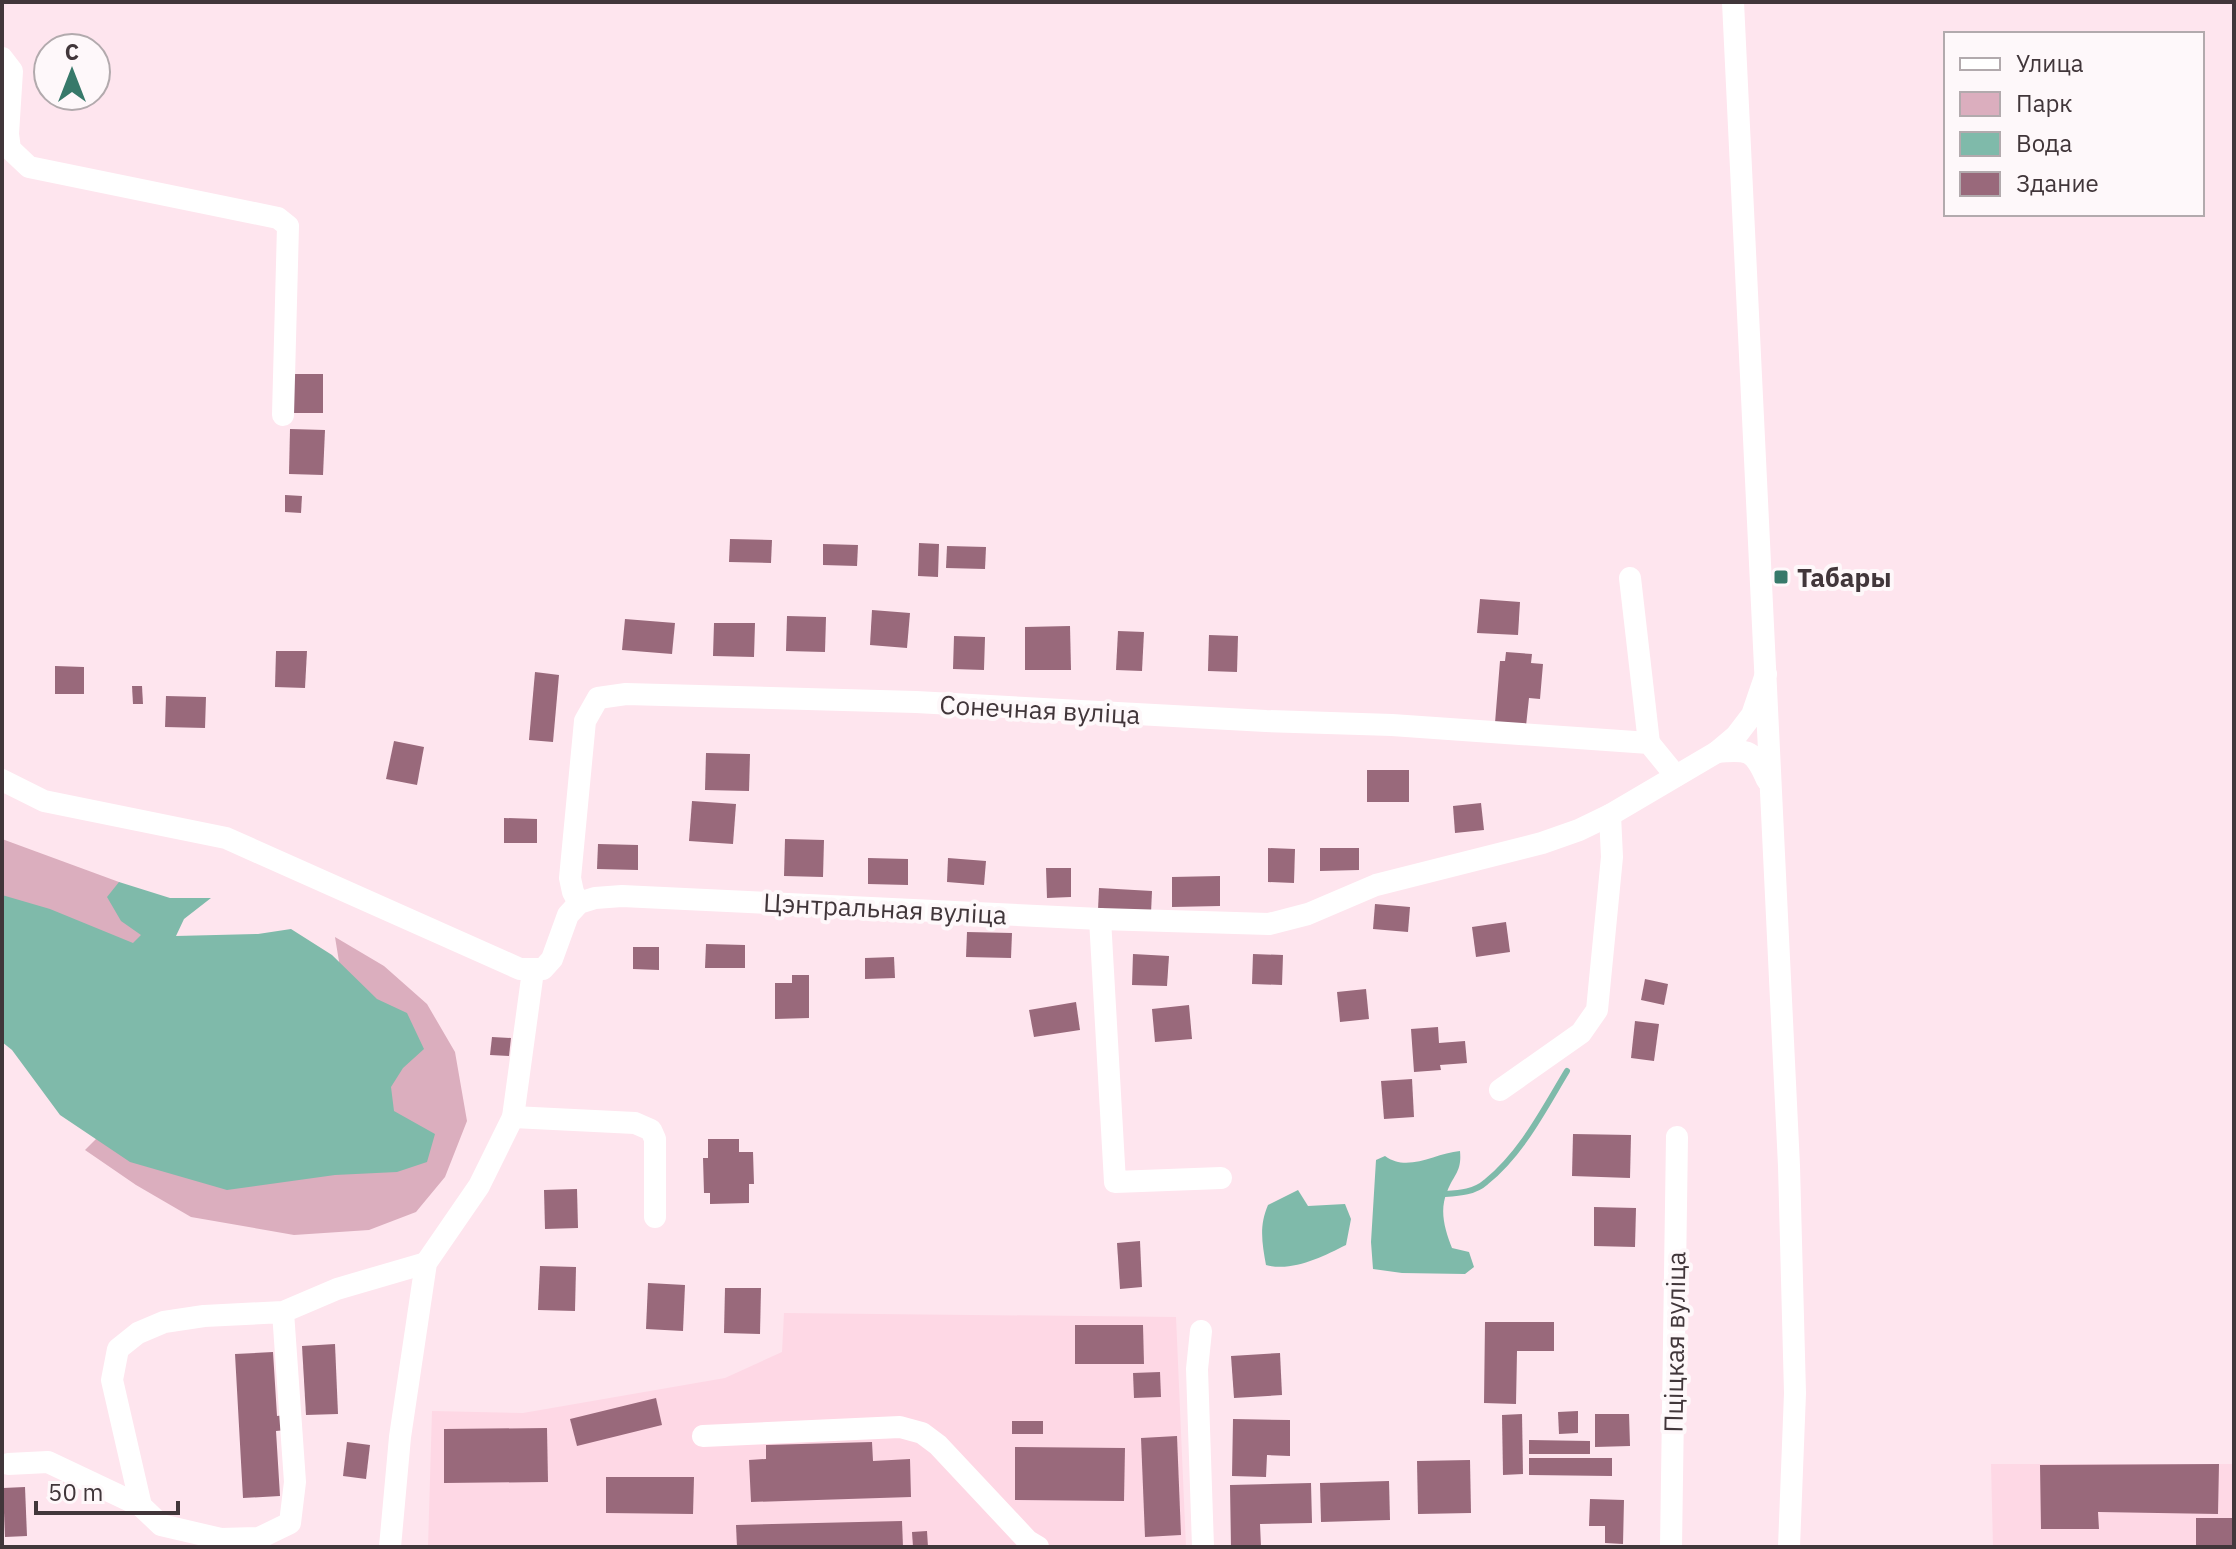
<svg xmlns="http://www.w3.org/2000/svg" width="2236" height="1549" font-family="'IBM Plex Sans',sans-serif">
  <rect width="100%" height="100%" fill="#fee5ee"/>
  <g fill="#fed8e5">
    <polygon points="784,1313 1176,1317 1186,1547 428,1547 432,1411 523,1413 725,1378 782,1352"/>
    <polygon points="1991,1464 2234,1464 2234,1547 1993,1547"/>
  </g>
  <g fill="#dbaebe">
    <polygon points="2,839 119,882 140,909 145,958 2,914"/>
    <polygon points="335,937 384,966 427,1004 455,1052 467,1121 445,1177 416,1212 369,1230 294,1235 191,1217 136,1185 85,1150 117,1118 394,1131 342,980"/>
  </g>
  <g fill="#7fbaaa">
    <polygon points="119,882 170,898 211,898 184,919 176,936 258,934 291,929 332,955 377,999 407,1013 424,1049 403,1068 391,1087 394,1111 435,1134 427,1162 397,1172 335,1175 227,1190 130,1162 60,1115 12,1050 2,1042 2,895 50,909 133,943 141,935 121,921 107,897"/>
    <path d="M1460 1151C1462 1172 1454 1174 1447 1192 1439 1211 1445 1230 1452 1248L1469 1252 1474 1267 1465 1274 1402 1273 1373 1269 1371 1242 1376 1160 1385 1156C1408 1173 1435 1153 1460 1151Z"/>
    <path d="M1298 1190 1308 1206 1345 1204 1351 1219 1346 1245C1322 1257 1293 1272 1266 1265 1262 1243 1259 1226 1268 1205Z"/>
  </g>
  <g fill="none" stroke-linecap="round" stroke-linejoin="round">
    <path stroke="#7fbaaa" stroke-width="6" d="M1445 1194C1460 1193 1475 1192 1486 1182 1522 1153 1544 1109 1567 1071"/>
  </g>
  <g fill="#99697b">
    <polygon points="294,374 323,374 323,413 293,413"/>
    <polygon points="290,429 325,430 323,475 289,474"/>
    <polygon points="285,495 302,496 301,513 285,512"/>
    <polygon points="730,539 772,540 771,563 729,562"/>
    <polygon points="919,543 939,544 938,577 918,576"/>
    <polygon points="823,544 858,545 857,566 823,565"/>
    <polygon points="947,546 986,547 985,569 946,568"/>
    <polygon points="1480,599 1520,602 1518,635 1477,633"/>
    <polygon points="872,610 910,613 907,648 870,645"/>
    <polygon points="787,616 826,617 825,652 786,651"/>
    <polygon points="625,619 675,623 672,654 622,650"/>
    <polygon points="714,623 755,623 754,657 713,656"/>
    <polygon points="1070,626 1071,670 1025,670 1025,627"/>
    <polygon points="1118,631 1144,632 1142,671 1116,670"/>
    <polygon points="1209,635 1238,636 1237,672 1208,671"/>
    <polygon points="954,636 985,637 984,670 953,669"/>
    <polygon points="276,651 307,651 305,688 275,687"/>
    <polygon points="1506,652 1532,654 1531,663 1543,664 1540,699 1529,698 1526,726 1495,723 1500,661 1505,661"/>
    <polygon points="55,666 84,667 84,694 55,694"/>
    <polygon points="535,672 559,675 553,742 529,740"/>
    <polygon points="132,686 142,686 143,704 133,704"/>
    <polygon points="166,696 206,697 205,728 165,727"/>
    <polygon points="394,741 424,747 417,785 386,779"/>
    <polygon points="706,753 750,754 749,791 705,790"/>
    <rect x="1367" y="770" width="42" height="32"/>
    <polygon points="692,801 736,804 733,844 689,841"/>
    <polygon points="1481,803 1484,830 1455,833 1453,806"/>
    <polygon points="504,818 537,819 537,843 504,843"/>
    <polygon points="785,839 824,840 823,877 784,876"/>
    <polygon points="598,844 638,845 638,870 597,869"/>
    <polygon points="1268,848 1295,849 1294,883 1268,882"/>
    <polygon points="1320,848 1359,848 1359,870 1320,871"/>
    <polygon points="868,858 908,859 908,885 868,884"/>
    <polygon points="948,858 986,861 984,885 947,882"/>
    <polygon points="1046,868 1071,868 1071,897 1047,898"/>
    <polygon points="1220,876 1220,906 1172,907 1172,877"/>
    <polygon points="1099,888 1152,891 1151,913 1098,910"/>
    <polygon points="1375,904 1410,907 1408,932 1373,929"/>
    <polygon points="1506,922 1510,952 1476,957 1472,927"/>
    <polygon points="967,932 1012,933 1011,958 966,957"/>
    <polygon points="706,944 745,945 745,968 705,968"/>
    <polygon points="633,947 659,947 659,970 633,969"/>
    <polygon points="1133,954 1169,956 1167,986 1132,985"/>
    <polygon points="1253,954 1283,955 1282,985 1252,984"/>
    <polygon points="894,957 895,978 865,979 865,958"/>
    <polygon points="792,975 809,975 809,1018 775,1019 775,983 792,983"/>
    <polygon points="1645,979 1668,984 1664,1005 1641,1000"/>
    <polygon points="1366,989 1369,1019 1340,1022 1337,992"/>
    <polygon points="1076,1002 1080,1030 1034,1037 1029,1010"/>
    <polygon points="1189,1005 1192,1039 1155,1042 1152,1009"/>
    <polygon points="1635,1021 1659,1024 1654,1061 1631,1058"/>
    <polygon points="1438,1027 1439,1043 1465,1041 1467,1063 1440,1065 1441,1070 1414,1072 1411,1029"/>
    <polygon points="492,1037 511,1038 509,1056 490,1055"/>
    <polygon points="1412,1079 1414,1117 1384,1119 1381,1081"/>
    <polygon points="1573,1134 1631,1135 1630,1178 1572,1176"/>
    <polygon points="708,1139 739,1139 739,1152 753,1152 754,1184 749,1184 749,1203 710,1204 710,1193 704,1193 703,1158 708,1158"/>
    <polygon points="577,1189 578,1228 545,1229 544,1190"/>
    <polygon points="1594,1207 1636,1208 1635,1247 1594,1246"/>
    <polygon points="1140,1241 1142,1287 1120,1289 1117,1243"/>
    <polygon points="540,1266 576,1267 575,1311 538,1310"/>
    <polygon points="648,1283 685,1285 683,1331 646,1329"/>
    <polygon points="725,1288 761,1288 760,1334 724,1333"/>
    <polygon points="1485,1322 1554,1322 1554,1351 1517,1351 1516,1404 1484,1403"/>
    <polygon points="1075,1325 1143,1325 1144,1364 1075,1364"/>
    <polygon points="335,1344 338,1414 306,1415 302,1346"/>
    <polygon points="273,1352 277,1416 285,1415 286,1430 276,1431 280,1496 243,1498 235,1354"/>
    <polygon points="1280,1353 1282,1395 1234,1398 1231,1356"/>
    <polygon points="1160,1372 1161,1397 1134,1398 1133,1373"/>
    <polygon points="656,1398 662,1425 577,1446 570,1419"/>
    <polygon points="1578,1411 1578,1433 1559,1434 1558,1412"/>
    <polygon points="1522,1414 1523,1474 1503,1475 1502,1415"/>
    <polygon points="1595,1414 1629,1414 1630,1446 1595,1447"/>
    <polygon points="1233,1419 1290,1420 1290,1456 1267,1455 1266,1477 1232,1476"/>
    <rect x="1012" y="1421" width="31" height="13"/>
    <polygon points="547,1428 548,1482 444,1483 444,1429"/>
    <polygon points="1177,1436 1181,1535 1145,1537 1141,1438"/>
    <polygon points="1529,1440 1590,1441 1590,1454 1529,1454"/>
    <polygon points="347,1442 370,1445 366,1479 343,1476"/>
    <polygon points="872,1442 873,1461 910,1459 911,1497 751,1502 749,1460 766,1459 766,1445"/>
    <polygon points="1015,1447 1125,1448 1124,1501 1015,1500"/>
    <polygon points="1529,1458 1612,1458 1612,1476 1529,1475"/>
    <polygon points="1470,1460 1471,1513 1418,1514 1417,1461"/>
    <polygon points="2219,1464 2218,1514 2098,1512 2099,1529 2041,1529 2040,1465"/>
    <polygon points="606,1477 694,1477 693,1514 606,1513"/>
    <polygon points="1389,1481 1390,1520 1321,1522 1320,1483"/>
    <polygon points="1311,1483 1312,1523 1260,1524 1261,1547 1231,1547 1230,1485"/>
    <polygon points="25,1487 27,1536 5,1537 3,1488"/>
    <polygon points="1590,1499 1624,1500 1623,1544 1605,1543 1605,1526 1589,1526"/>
    <rect x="2196" y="1518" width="38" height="29"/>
    <polygon points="902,1521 903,1547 737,1547 736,1525"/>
    <polygon points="927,1531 928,1547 913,1547 912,1532"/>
  </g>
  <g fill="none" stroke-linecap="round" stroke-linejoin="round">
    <g stroke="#fff" stroke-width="22">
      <polyline points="1733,2 1789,1166 1795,1393 1789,1547"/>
      <polyline points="2,58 12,71 8,134 10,149 29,167 278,218 288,226 283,415"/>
      <polyline points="1630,578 1649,743"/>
      <path d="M1717 752C1749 749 1754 750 1767 780"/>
      <polyline points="2,780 44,801 226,838 520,969 543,969 552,959 568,915 579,903 595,898 622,896 1100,919 1269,924 1308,914 1376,885 1542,843 1579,830 1610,815 1717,752 1736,736 1752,715 1766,674"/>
      <polyline points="579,903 573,892 570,878 585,721 598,698 626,694 916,702 1266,721 1392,725 1649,743 1676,776"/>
      <polyline points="1100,919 1115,1182 1221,1178"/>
      <polyline points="1500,1090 1581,1033 1597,1010 1612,857 1610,815"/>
      <polyline points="513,1117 635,1123 651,1130 655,1139 655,1217"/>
      <polyline points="283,1312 295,1482 290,1523 259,1538 221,1539 161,1525 141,1506 112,1380 118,1349 138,1333 164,1322 204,1316 283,1312 337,1289 426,1263"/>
      <polyline points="1201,1331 1197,1369 1203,1547"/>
      <polyline points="703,1436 900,1427 922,1433 938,1445 1028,1541 1038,1547"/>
      <polyline points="8,1464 48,1462 141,1506"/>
      <polyline points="390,1547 400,1437 426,1263 479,1186 513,1117 533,971"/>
      <polyline points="1671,1547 1677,1137"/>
    </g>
  </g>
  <rect fill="#37796a" stroke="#fef8fa" stroke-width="3" x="1773" y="569" width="16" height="16" rx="4"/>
  <g text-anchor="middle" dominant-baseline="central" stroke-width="8" stroke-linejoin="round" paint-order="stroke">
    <g font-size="26" font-weight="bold" fill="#41363a" stroke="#fef8fa" text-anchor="start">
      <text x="1797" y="577">Табары</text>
    </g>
    <g font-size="26" fill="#41363a" stroke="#fef8fa">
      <text transform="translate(1040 709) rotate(3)">Сонечная вуліца</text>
      <text transform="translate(885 908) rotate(3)">Цэнтральная вуліца</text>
      <text transform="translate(1674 1342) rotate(-89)">Пціцкая вуліца</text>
    </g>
  </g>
  <rect width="2236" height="1549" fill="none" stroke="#41363a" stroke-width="8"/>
  <rect x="1944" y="32" width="260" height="184" fill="#fef8fa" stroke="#b2aaad" stroke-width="2"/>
  <rect x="1960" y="58" width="40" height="12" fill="#ffffff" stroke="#b2aaad" stroke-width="2"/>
  <text x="2016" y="72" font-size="24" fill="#41363a">Улица</text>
  <rect x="1960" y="92" width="40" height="24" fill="#dbaebe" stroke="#b2aaad" stroke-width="2"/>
  <text x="2016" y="112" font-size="24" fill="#41363a">Парк</text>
  <rect x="1960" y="132" width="40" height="24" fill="#7fbaaa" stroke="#b2aaad" stroke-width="2"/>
  <text x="2016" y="152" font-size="24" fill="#41363a">Вода</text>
  <rect x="1960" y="172" width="40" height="24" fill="#99697b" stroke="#b2aaad" stroke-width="2"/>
  <text x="2016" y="192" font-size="24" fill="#41363a">Здание</text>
  <g transform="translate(72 72)"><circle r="38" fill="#fef8fa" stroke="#b2aaad" stroke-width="2"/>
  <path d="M0-6L14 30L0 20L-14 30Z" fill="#37796a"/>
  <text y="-12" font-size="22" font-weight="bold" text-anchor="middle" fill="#41363a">С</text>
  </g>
  <path d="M36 1501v12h142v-12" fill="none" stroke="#41363a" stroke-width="4"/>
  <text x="48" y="1501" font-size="24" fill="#41363a" stroke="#fef8fa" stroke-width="6" paint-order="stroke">50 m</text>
</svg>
